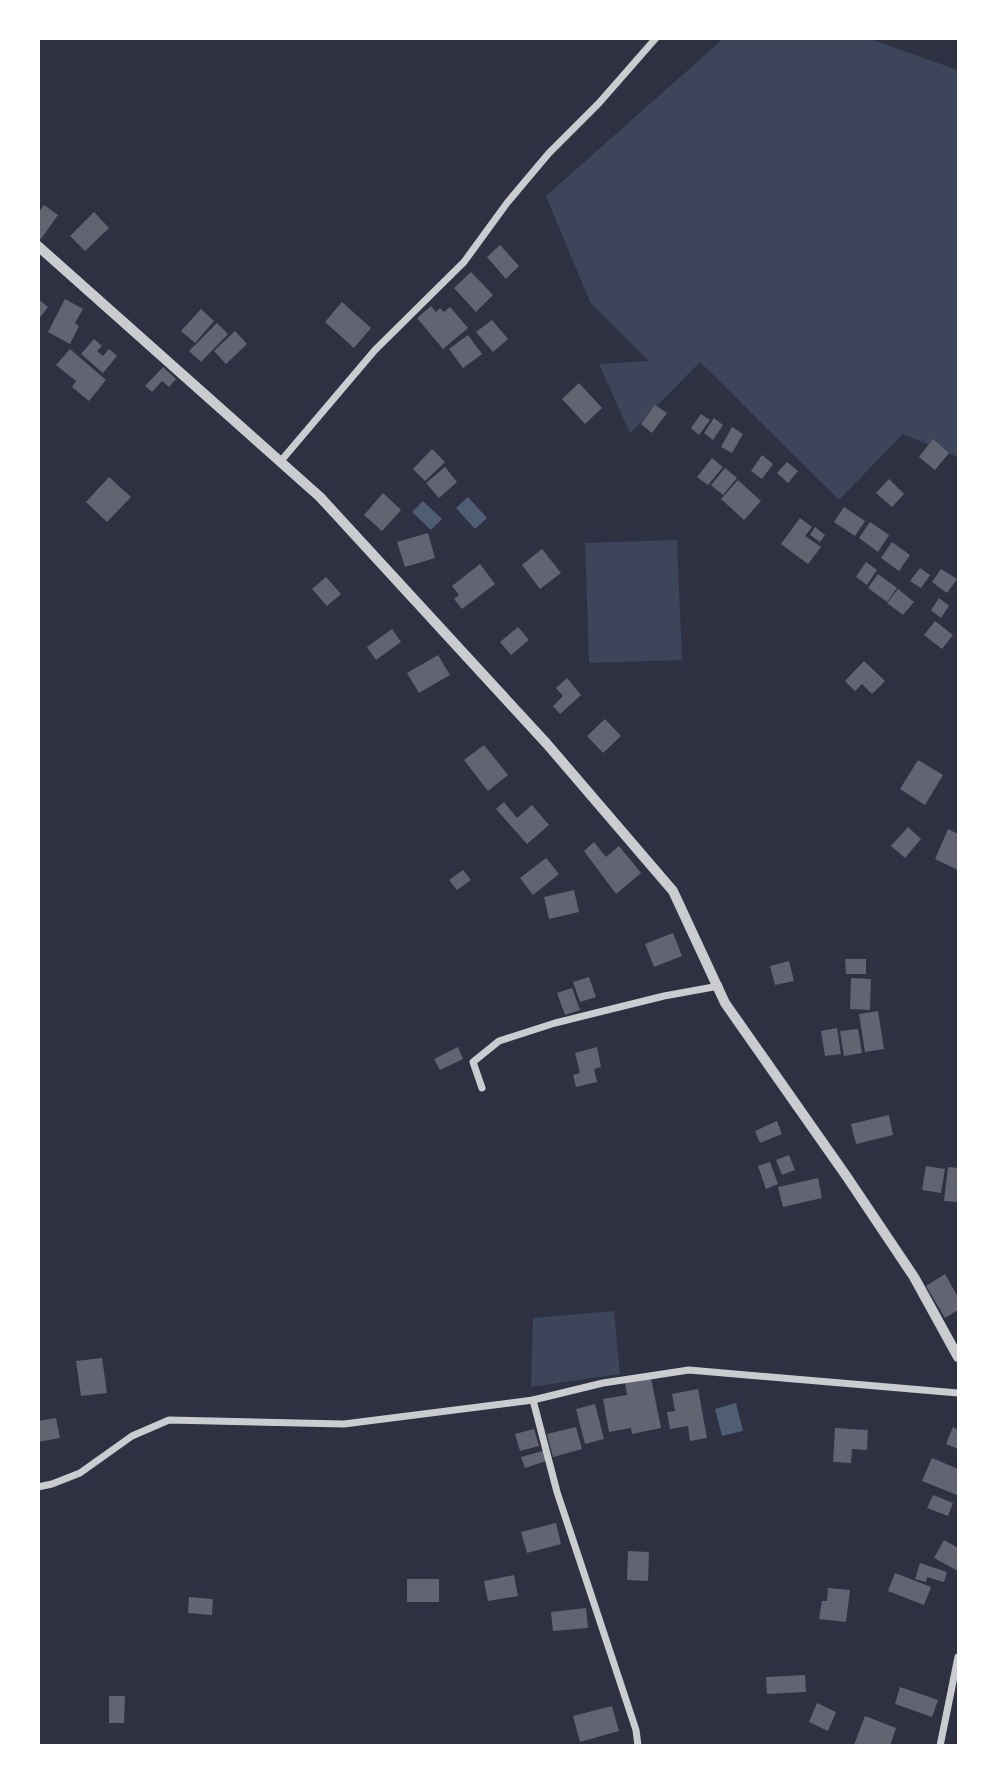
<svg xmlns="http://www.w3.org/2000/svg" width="997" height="1784" font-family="'Fira Sans',sans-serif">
  <rect width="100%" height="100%" fill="#2d3142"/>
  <g fill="#3c4559">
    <polygon points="723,39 870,39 958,70 958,457 903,434 839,500 700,362 630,433 599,364 649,361 590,302 546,196"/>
    <polygon points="677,540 682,660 589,663 585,543"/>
    <polygon points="614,1311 620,1374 531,1387 533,1318"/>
  </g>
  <g fill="#4f5d75">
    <polygon points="468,497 487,518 475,529 456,508"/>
    <polygon points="423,501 442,519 431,530 412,512"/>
    <polygon points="736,1403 743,1431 722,1436 715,1409"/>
  </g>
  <g fill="#626471">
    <polygon points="44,205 58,215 41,239 38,237 38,213"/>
    <polygon points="94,212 109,228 85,251 70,236"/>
    <polygon points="500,245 519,266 506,279 487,257"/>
    <polygon points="471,272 493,295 476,312 454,288"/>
    <polygon points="38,299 48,307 38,320"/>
    <polygon points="65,299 83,309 75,323 79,326 70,344 48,332"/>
    <polygon points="342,302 371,328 354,348 325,322"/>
    <polygon points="431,306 436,312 440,308 444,312 450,307 468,328 443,349 417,318"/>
    <polygon points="201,309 214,321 195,343 181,331"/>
    <polygon points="492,320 508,339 493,352 476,332"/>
    <polygon points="217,323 228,334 201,362 189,351"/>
    <polygon points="235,331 247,344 226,364 214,351"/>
    <polygon points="468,335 482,354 463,368 449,349"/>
    <polygon points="94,339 102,346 97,351 103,356 109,349 117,356 103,373 81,354"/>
    <polygon points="70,349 106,380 89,401 72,387 76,381 56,365"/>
    <polygon points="163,367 176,379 169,387 162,381 152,392 145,386"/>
    <polygon points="579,383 602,408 585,424 562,399"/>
    <polygon points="655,405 667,413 652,433 641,424"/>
    <polygon points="701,414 710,420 699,435 691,428"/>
    <polygon points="714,418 723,425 713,440 704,433"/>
    <polygon points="732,427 743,434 732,453 721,447"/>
    <polygon points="933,439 949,453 935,470 919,457"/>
    <polygon points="432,449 445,462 425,481 413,469"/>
    <polygon points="762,455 773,464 762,479 751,471"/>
    <polygon points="712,458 723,467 708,485 697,477"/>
    <polygon points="787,462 798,471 788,483 777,473"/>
    <polygon points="445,467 457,482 439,498 426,483"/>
    <polygon points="725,468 737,478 723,495 711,485"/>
    <polygon points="109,477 131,497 107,522 86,502"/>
    <polygon points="889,479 904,494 892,507 876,493"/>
    <polygon points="738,480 761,501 744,520 721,499"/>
    <polygon points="383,493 401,510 382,531 364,515"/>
    <polygon points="844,507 865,521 855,536 834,522"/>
    <polygon points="800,518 812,527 805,536 821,547 808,564 781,544"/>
    <polygon points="870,522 889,535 878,552 859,538"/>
    <polygon points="815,527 825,535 820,542 810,535"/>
    <polygon points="428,533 435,558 405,567 397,542"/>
    <polygon points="892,542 910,555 899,571 881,558"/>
    <polygon points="542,549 561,573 540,589 522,565"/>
    <polygon points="866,562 877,570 867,585 856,577"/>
    <polygon points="480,564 495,584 462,609 454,599 459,595 452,586"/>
    <polygon points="920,568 930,575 921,588 910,581"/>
    <polygon points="941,569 957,579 947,593 932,582"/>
    <polygon points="878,574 897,588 887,602 868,588"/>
    <polygon points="326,577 341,594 327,606 312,589"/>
    <polygon points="898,589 914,602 903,615 887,603"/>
    <polygon points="939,598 949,606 941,618 931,610"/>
    <polygon points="935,621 953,635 942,649 924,635"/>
    <polygon points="518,627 529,640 511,655 500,642"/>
    <polygon points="392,629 401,642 376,660 367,647"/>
    <polygon points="438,655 450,675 419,693 407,673"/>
    <polygon points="864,661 885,681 872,694 862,684 855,691 845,681"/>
    <polygon points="567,678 581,695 560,714 553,706 563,696 556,688"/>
    <polygon points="605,719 621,736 603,753 587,736"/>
    <polygon points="484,745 508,775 488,791 464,760"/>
    <polygon points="918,760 943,775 925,805 900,789"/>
    <polygon points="504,802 517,818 532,805 549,825 527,844 496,809"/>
    <polygon points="908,827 921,839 905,858 891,846"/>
    <polygon points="948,829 958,834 958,870 935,859"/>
    <polygon points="594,842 606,857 619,846 641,873 616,894 584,851"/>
    <polygon points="546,858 559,874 533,895 520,878"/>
    <polygon points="463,870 471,880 457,890 449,880"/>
    <polygon points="574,890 579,912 549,919 544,897"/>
    <polygon points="673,933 682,956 654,967 645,944"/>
    <polygon points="845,959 866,959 866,974 846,974"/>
    <polygon points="789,961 794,981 775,985 770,966"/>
    <polygon points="589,977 596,997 580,1002 573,982"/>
    <polygon points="851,978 871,979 870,1010 850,1009"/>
    <polygon points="572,988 580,1010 565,1015 557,993"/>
    <polygon points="878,1011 884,1049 865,1052 859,1014"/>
    <polygon points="837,1028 841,1054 825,1056 821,1031"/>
    <polygon points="858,1029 862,1053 844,1056 840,1031"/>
    <polygon points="458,1047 463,1059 440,1070 434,1059"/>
    <polygon points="597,1047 601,1067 594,1069 597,1082 576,1087 573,1075 580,1073 575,1053"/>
    <polygon points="889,1115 893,1135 856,1144 851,1124"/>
    <polygon points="777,1121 782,1134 760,1143 755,1131"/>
    <polygon points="789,1155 795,1170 782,1175 776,1160"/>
    <polygon points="770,1162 778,1184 766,1189 758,1166"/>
    <polygon points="926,1166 945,1169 941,1193 922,1190"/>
    <polygon points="948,1167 958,1168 958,1202 944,1201"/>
    <polygon points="818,1178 822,1198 783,1207 778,1187"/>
    <polygon points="945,1274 958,1297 958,1310 945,1318 926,1286"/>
    <polygon points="102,1358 107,1393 81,1396 76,1361"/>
    <polygon points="651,1378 661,1428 632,1434 631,1428 609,1432 603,1399 627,1395 625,1383"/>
    <polygon points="698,1389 707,1438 690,1441 688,1426 670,1429 667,1412 675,1411 672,1394"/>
    <polygon points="595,1404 604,1439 585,1444 576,1409"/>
    <polygon points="56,1418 60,1438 38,1442 38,1421"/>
    <polygon points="576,1427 582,1449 553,1457 547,1434"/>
    <polygon points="953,1427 958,1430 958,1449 946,1444"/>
    <polygon points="835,1428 868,1430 867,1450 852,1449 851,1463 833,1462"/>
    <polygon points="534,1429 539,1446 520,1451 515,1434"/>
    <polygon points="543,1451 546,1461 525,1468 521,1457"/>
    <polygon points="932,1458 958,1469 957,1495 922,1481"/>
    <polygon points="933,1495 953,1503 948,1516 927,1508"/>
    <polygon points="556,1523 561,1544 527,1553 521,1532"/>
    <polygon points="944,1540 958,1548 958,1571 934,1558"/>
    <polygon points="628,1551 649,1552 648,1581 627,1580"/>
    <polygon points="920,1563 947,1572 944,1582 927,1577 926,1582 915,1579"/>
    <polygon points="895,1573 931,1587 924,1605 888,1591"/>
    <polygon points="514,1575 518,1596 488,1601 484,1581"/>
    <rect x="407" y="1579" width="32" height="23"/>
    <polygon points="828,1588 850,1590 846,1622 819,1619 822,1601 827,1601"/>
    <polygon points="189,1597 213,1599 212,1615 188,1613"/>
    <polygon points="586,1608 588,1628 553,1631 551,1612"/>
    <polygon points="805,1675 806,1692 767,1694 766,1677"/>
    <polygon points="900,1687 938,1700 932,1717 895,1704"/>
    <polygon points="109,1696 125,1696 124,1723 109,1723"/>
    <polygon points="817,1703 836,1712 828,1731 809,1722"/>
    <polygon points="612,1706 619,1731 580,1742 573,1716"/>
    <polygon points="865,1716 896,1728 890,1746 854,1745"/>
  </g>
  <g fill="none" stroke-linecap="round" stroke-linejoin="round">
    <g stroke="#caccd0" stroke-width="7">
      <polyline points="280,462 375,350 464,262 507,203 549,153 599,103 656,38"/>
      <polyline points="482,1088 473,1062 499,1041 555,1023 664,996 719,986"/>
      <polyline points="533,1400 557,1492 636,1730 638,1746"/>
      <polyline points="38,1487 52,1484 80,1473 132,1436 169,1420 344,1424 533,1400 603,1383 689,1370 958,1393"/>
      <polyline points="940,1746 958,1657"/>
    </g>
    <polyline stroke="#caccd0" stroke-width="10" points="38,246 320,497 547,744 673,891 725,1003 847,1177 914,1277 958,1357"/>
  </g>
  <rect width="997" height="1784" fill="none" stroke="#ffffff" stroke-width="80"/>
</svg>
